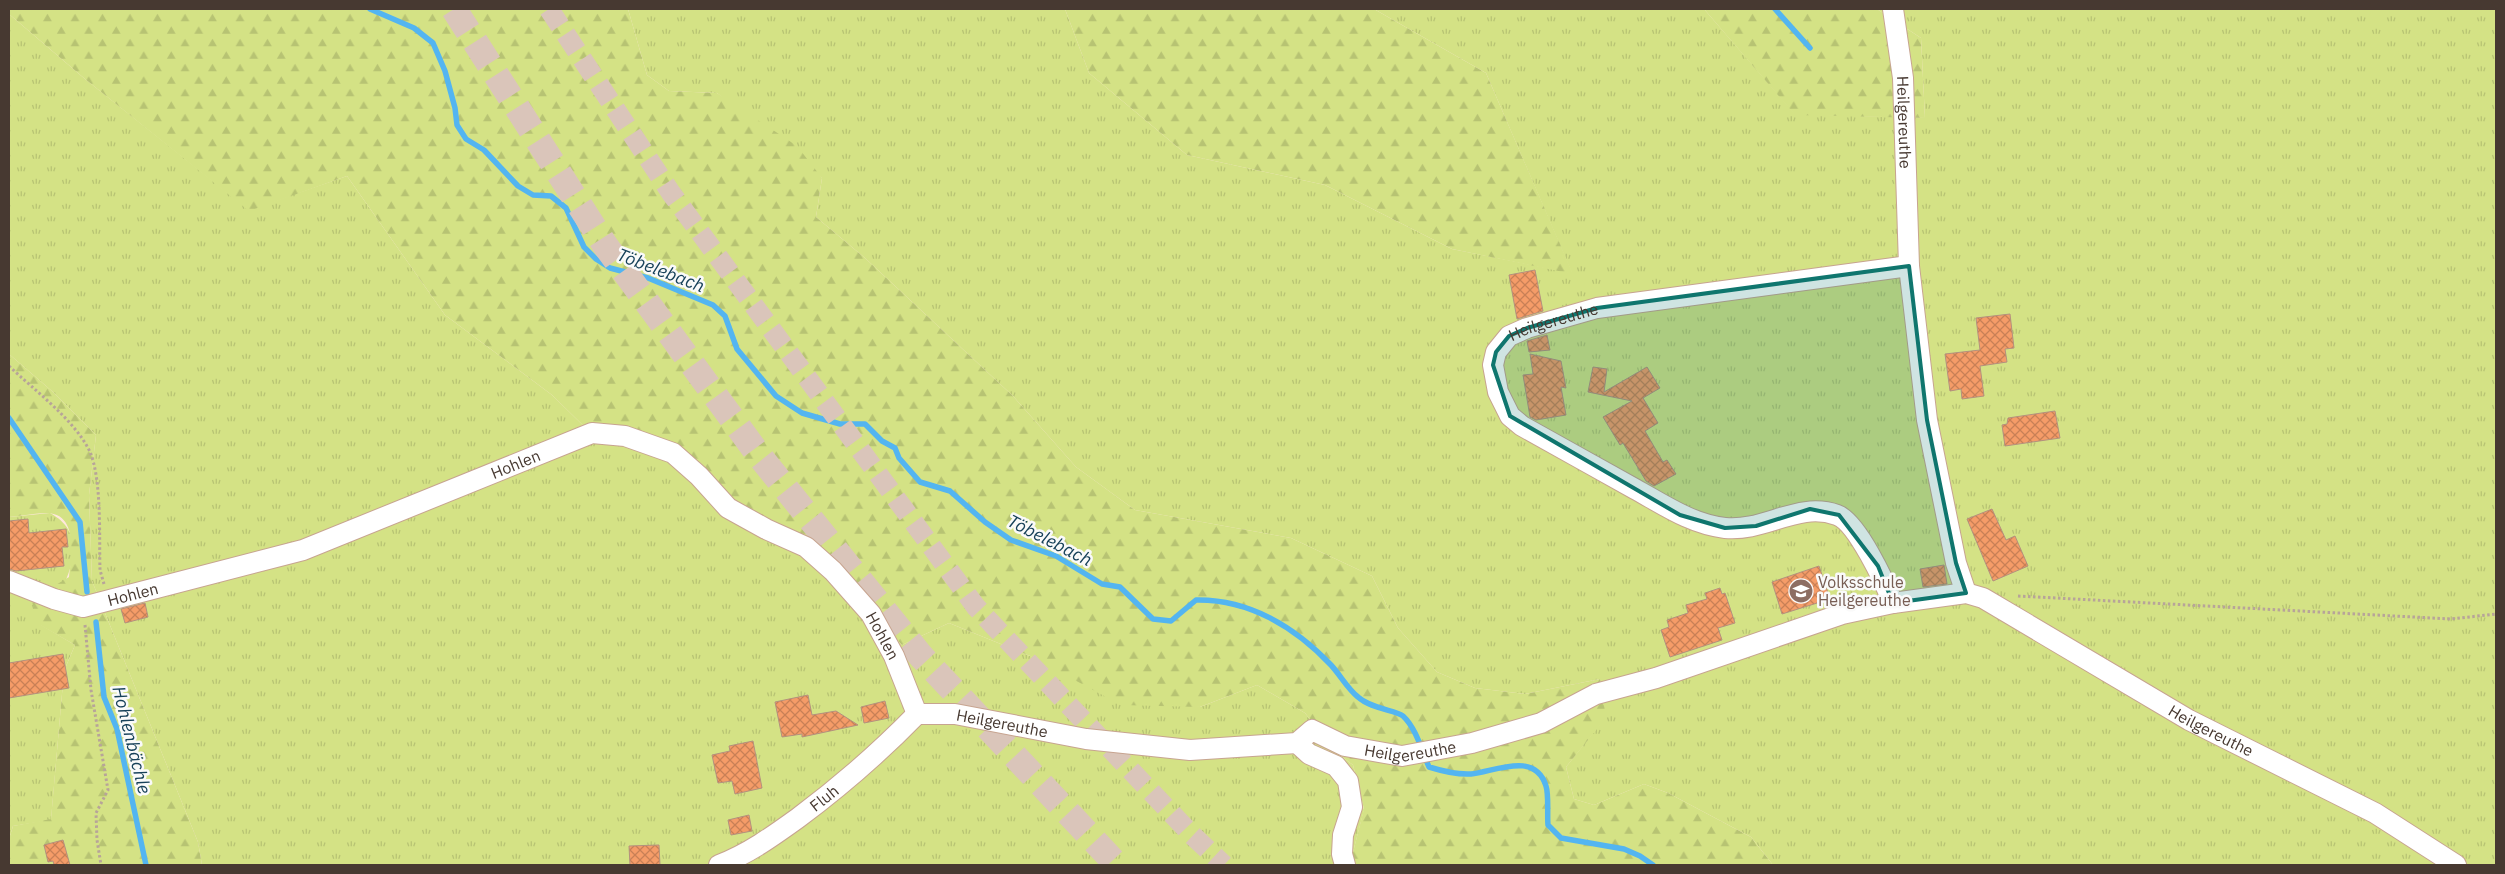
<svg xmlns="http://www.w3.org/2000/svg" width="2505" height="874" font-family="'IBM Plex Sans',sans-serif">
  <defs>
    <pattern id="grass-tufts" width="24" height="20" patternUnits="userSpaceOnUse" patternTransform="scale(1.25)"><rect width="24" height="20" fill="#d4e285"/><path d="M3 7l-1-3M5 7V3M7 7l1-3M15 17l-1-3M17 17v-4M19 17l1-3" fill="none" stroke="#b7c373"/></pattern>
    <pattern id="forest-firs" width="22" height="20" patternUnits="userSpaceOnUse" patternTransform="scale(1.25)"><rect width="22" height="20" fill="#d4e285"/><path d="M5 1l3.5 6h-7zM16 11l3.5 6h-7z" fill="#b7c373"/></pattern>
    <pattern id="building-cross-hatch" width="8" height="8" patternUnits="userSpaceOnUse" patternTransform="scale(1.25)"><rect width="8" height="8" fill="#f59c68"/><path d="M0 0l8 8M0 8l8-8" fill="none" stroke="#c88056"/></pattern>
  </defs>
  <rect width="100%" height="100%" fill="#ffe8dc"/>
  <g fill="url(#grass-tufts)">
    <polygon points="628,9 1065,9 1089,73 1187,155 1325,185 1452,249 1572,273 1486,73 1374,9 1704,9 1795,114 1925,118 1921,38 1877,9 2496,9 2496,865 1773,865 1751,837 1668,793 1644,784 1594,805 1574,799 1566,767 1605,718 1600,679 1525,694 1475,688 1437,672 1398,628 1372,576 1291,538 1135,510 1076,467 1013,396 865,258 816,217 822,178 717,93 669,91 647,75"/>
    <polygon points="9,14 85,79 249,210 347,176 445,315 552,395 597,439 671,457 803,537 902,645 949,623 1030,656 1200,707 1257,685 1305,713 1337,753 1353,765 1364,810 1352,856 1356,865 202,865 198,842 92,581 89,495 96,435 53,392 9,354"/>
    <path d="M50 513C98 539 60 593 41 625L75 645 64 671 51 820 13 826 9 839V517Z"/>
  </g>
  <g fill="url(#forest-firs)">
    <polygon points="9,9 628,9 647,75 669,91 717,93 797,146 822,178 816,217 865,258 1013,396 1076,467 1135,510 1291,538 1372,576 1398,628 1437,672 1475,688 1525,694 1600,679 1606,718 1566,767 1574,799 1594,805 1644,784 1668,793 1751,837 1773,865 1356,865 1352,856 1364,809 1353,765 1337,753 1305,713 1257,685 1200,707 1121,705 1030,656 949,623 902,645 803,537 740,511 671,457 597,439 552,395 445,315 347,176 249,211 85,79 9,14"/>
    <polygon points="1065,9 1374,9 1486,73 1573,274 1452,249 1325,185 1187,155 1089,73"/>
    <polygon points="1704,9 1877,9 1921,38 1925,118 1795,115"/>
    <path d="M9 354 53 392 96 435 89 495 92 581 198 842 202 865H9V839L13 826 51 819 64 671 75 645 40 625 31 600 69 577C71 558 79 515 48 513 36 513 21 516 9 517Z"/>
  </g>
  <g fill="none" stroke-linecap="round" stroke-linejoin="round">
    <g stroke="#53b5f1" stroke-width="5.5">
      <path d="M370 9 414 28 433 43 445 71 455 108 457 125 466 139 484 150 518 186 533 195 551 196 566 208 584 247 596 259 610 268 648 278 713 305 725 316 737 349 776 396 802 413 840 424H865L882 441 895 448 899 458 920 482 950 491 985 522 1011 540 1056 556 1102 584 1120 587 1153 619 1171 621 1196 600C1249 599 1295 627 1331 665 1341 676 1347 688 1358 697 1371 709 1396 710 1403 716 1416 728 1422 751 1429 767 1442 771 1456 775 1471 774 1496 771 1535 751 1546 786 1549 795 1547 815 1548 825L1561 838 1624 849 1640 856 1653 865"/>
      <polyline points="1775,9 1810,48"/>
      <polyline points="9,418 80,522 87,592"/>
      <polyline points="96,622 104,697 117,729 146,865"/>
    </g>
  </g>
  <g fill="url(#building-cross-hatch)" stroke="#b3917e">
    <polygon points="1535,270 1543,311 1517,319 1509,275"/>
    <polygon points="2010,314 2014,348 2005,349 2007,362 1980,366 1984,396 1962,399 1961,389 1950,391 1945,354 1980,350 1976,318"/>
    <polygon points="1547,335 1550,350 1529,352 1527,341"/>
    <polygon points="1530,354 1561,361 1566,388 1561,387 1566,415 1536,420 1530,417 1523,375 1533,374"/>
    <polygon points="1593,367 1607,369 1604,392 1647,367 1660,388 1643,398 1658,423 1645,431 1663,462 1667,460 1676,474 1654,486 1646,481 1623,443 1620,445 1603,417 1632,401 1588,392"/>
    <polygon points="2055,411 2060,438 2005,446 2002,425 2007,424 2008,418"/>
    <polygon points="1992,509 2006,540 2015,536 2028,566 1993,581 1967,519"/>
    <polygon points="28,519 29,533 66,529 68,547 62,547 64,566 16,571 9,569 9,521"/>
    <polygon points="1944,565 1947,584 1923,587 1920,569"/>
    <polygon points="1819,566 1830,599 1782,614 1772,582"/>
    <polygon points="1720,588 1722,594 1725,593 1735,623 1718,628 1722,640 1670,657 1661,630 1669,627 1667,620 1688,613 1686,605 1707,599 1705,593"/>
    <polygon points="145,603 148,617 125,623 121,609"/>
    <polygon points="63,654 69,688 9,698 9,663"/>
    <polygon points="808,695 812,715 836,711 858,725 802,737 802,734 782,737 775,702"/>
    <polygon points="885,701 889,718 864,723 861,707"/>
    <polygon points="753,741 762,788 735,794 732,781 718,783 712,755 730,751 729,746"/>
    <polygon points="749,815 752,831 731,835 728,820"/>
    <polygon points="63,840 70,865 54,865 53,861 48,862 44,845"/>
    <polygon points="659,845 660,865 630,865 629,846"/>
  </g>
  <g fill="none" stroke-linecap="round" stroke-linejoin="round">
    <polyline stroke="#dac5ba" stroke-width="20" stroke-dasharray="20 10" stroke-linecap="butt" points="549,9 671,193 976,607 1191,834 1224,865"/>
    <polyline stroke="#dac5ba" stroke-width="26" stroke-dasharray="26 13" stroke-linecap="butt" points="454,9 605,245 758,454 920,655 1117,865"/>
    <defs>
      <g id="minor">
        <path id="s1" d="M1893 9 1903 78 1909 266 1927 420 1956 563 1966 593"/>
        <path id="s2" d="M9 581 54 599 83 607 303 550 592 433 625 436 673 453 699 476 728 508 766 529 806 547 833 571 871 614 894 656 917 714"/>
        <path id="s3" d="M1893 603C1885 583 1857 522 1837 515 1798 501 1765 532 1725 528 1691 524 1664 505 1635 489 1597 468 1560 447 1522 426L1510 416 1498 392 1493 365 1496 352 1509 336 1527 328 1597 308 1909 266"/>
        <path id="s4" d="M917 714H955L1086 739 1190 750 1297 743 1312 730 1345 746 1402 756 1472 743 1541 723 1596 694 1656 678 1842 614 1893 603 1966 593 1983 598 2189 720 2375 813 2456 865"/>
        <polyline points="1297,743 1309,754 1336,766 1348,781 1352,807 1343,835 1342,854 1345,865"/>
        <path id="s5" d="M719 865C748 854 773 836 798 818 841 786 880 752 917 714"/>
      </g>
    </defs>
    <use href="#minor" stroke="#c7a490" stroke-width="22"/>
    <g stroke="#b7a499" stroke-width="3" stroke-dasharray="2.5 2.5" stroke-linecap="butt">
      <path d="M9 366C34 390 75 420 90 452 102 480 99 538 100 570L104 584"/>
      <polyline points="2018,596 2451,619 2496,614"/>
      <polyline points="85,625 91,690 108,790 96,813 97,840 101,865"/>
    </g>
    <use href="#minor" stroke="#fff" stroke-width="20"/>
  </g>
  <path fill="#0f766e" fill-opacity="0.2" stroke="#0f766e" stroke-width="4" stroke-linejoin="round" d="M1909 266 1927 420 1956 563 1966 593 1893 603 1878 566 1839 515 1810 509 1756 526 1725 528 1680 515 1510 416 1493 365 1496 352 1509 336 1527 328 1597 308Z"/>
  <defs>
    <symbol id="school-disc" viewBox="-11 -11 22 22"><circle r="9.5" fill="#8d6e63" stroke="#fafafa"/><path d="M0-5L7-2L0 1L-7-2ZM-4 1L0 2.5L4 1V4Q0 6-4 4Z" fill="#fff"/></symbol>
  </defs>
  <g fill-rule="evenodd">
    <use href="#school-disc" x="1787" y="577" width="28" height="28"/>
  </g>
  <g text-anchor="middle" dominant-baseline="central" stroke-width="5" stroke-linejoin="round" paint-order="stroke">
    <g font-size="16" fill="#473931" stroke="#fafafa">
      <text stroke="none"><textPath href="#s1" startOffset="114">Heilgereuthe</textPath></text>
      <text stroke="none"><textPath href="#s3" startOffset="599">Heilgereuthe</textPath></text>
      <text stroke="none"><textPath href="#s2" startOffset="535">Hohlen</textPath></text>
      <text stroke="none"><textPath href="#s2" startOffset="130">Hohlen</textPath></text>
      <text stroke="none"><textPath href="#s2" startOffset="985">Hohlen</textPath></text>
      <text stroke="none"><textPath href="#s4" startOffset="86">Heilgereuthe</textPath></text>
      <text stroke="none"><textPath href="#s4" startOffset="1369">Heilgereuthe</textPath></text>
      <text stroke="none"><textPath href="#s4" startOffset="506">Heilgereuthe</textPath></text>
      <text stroke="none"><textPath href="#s5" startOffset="125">Fluh</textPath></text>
    </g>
    <g font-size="16" fill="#785e54" stroke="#fafafa" text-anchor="start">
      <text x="1818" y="582">Volksschule<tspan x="1818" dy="18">Heilgereuthe</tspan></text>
    </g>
    <g font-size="18" font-style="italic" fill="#174159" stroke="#fafafa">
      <text transform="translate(661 270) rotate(21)">Töbelebach</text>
      <text transform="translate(1050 540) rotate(27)">Töbelebach</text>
      <text transform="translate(132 740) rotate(76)">Hohlenbächle</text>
    </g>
  </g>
  <rect width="2505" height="874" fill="none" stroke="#473931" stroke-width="20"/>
</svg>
